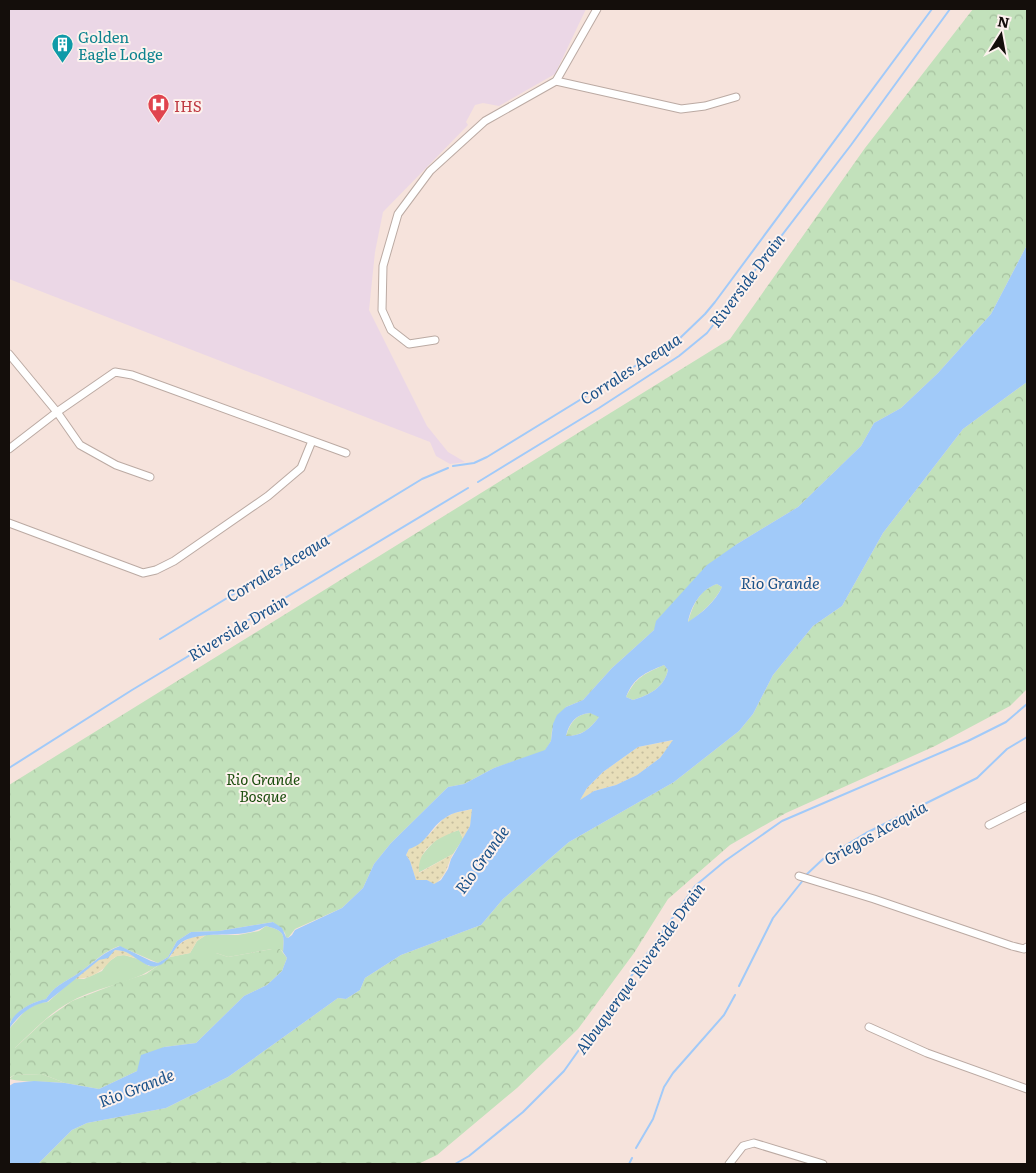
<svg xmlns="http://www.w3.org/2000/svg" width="1036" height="1173" font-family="Literata,serif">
  <defs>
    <pattern id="forest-crowns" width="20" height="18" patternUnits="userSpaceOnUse" patternTransform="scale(1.25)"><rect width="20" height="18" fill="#c2e1bb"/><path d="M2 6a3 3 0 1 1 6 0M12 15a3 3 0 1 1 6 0" fill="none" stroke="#a6c09f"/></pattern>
    <pattern id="sand-dots" width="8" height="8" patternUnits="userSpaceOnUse" patternTransform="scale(1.25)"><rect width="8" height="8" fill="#e8deb9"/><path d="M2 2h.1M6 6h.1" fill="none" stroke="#c6bd9e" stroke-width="1.8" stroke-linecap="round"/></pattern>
  </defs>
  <rect width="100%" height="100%" fill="#f6e3dc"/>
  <polygon fill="#ebd7e6" points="9,9 586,9 555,74 499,106 483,103 475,105 466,122 468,125 383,212 375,252 369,310 427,426 448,452 465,462 450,464 436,456 430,442 9,279"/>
  <g fill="#c2e1bb">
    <polygon points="459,830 463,839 453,854 418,873 418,860 429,847 439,837"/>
    <path d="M266 926C286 931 284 935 283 952L280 949H272L228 957 216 953H190L197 941 206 935H238L259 931Z"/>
    <path d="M124 955 138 959 149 966H157C132 984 99 986 72 1001 50 1012 33 1031 15 1048H9V1029L25 1011 38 1003 48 1002 74 979H84L102 971 107 963 117 956Z"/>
    <path d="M42 1074 65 1083C46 1081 27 1083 9 1079L14 1075Z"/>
  </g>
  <g fill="url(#forest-crowns)">
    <path d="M973 9H1027V245L991 314 938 373 901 408 874 423 861 446 798 507 737 544 654 630 612 668 583 700 566 707 552 730 551 741 545 751 494 768 464 784 448 787 391 843 374 864 363 888 342 908 295 929 288 938 286 937 285 933 273 922 219 931 191 932 177 941 168 957 158 963 119 946C104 951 93 963 80 972 66 982 56 984 46 999 31 1002 17 1011 9 1024V785L730 339 865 148Z"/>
    <polygon points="1027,382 1027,689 1010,706 935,746 786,813 730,845 668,899 634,953 578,1029 517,1088 437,1155 418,1164 38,1164 72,1130 87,1123 166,1108 228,1077 338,998 346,999 360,990 365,978 401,955 481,925 503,899 569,842 674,782 739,731 753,714 773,675 813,626 842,606 883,533 963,429"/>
    <path d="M717 584 722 587C714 603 702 612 688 623 692 606 700 589 717 584Z"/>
    <path d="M664 665 668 670C664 688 649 695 633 700L626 697C636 677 644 674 664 665Z"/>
    <path d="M590 713 600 716C590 729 582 736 566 736 570 723 576 714 590 713Z"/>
    <polygon points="272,949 280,949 287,958 282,971 267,985 244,996 196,1043 164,1047 137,1071 99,1089 65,1083 42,1074 14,1075 9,1078 9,1048 15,1048 45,1020 72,1001 121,982 146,974 170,957 190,953 216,953 228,957"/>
  </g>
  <g fill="url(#sand-dots)">
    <polygon points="674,740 660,758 637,775 616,785 594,791 579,801 587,788 603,772 638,747"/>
    <path d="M473 809 470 826 463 839 459 830C439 837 417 848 419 873L453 854C446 867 448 874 434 885L427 880H416L410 861 406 855 409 849 428 836 443 819 454 813Z"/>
    <path d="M206 935 197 941 190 953 170 957C178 942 189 936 206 935Z"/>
    <path d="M115 950 125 951 138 959C132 957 124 954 118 956 110 958 107 967 100 971 92 977 83 979 74 979 83 974 89 967 97 961 105 956 108 958 115 950Z"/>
  </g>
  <path fill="#a1caf9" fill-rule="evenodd" d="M1027 245V382L963 429 883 533 842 606 813 626 773 675 753 714 739 731 674 782 569 842 503 899 481 925 401 955 365 978 360 990 346 999 338 998 228 1077 166 1108 87 1123 72 1130 38 1164H9V1086L14 1083 34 1081 65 1083 99 1089 137 1071 141 1055 164 1047 196 1043 244 996 267 985 282 971 287 958 283 952C284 935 286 931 266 926 242 940 213 930 188 939 174 943 171 963 157 966 147 969 135 956 126 952 123 951 119 950 115 950L108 958 99 960 47 1002C31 1004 18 1016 9 1029 9 1013 32 1002 46 999 56 984 66 982 80 972 93 963 105 951 120 946L151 961 158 963 168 957 177 941 191 932 219 931 273 922 282 928 286 937 288 938 292 935 295 930 342 908 363 888 374 864 391 843 448 787 464 784 494 768 545 750 551 741 553 724 557 715 566 707 583 700 612 668 654 630 656 621 707 565 737 544 798 507 861 446 874 423 901 408 938 373 991 314ZM717 584 722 587C715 602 702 613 688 622 691 606 701 589 717 584ZM664 665 668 670C664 688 649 695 633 700L626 697C634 677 645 673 664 665ZM590 713 599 717C590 729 582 736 566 736 569 723 576 714 590 713ZM673 740 660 758 637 775 616 785 594 791 580 800 587 788 603 772 638 747ZM472 809 470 826 451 859 448 869 441 880 434 884 427 880H416L410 861 406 855 409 849C428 843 430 827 445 818 453 812 463 811 472 809Z"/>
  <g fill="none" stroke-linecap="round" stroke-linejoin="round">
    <g stroke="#a1caf9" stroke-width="2">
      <polyline points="453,466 474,463 487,457 679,339 705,314 715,302 932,9"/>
      <polyline points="478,482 599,408 679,356 707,333 851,145 950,9"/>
      <polyline points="160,639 422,479 448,468"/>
      <polyline points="9,768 132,690 468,488"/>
      <polyline points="806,875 823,859 866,833 977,778 1007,749 1027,737"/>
      <polyline points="739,986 773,918 804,879"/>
      <polyline points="636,1148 653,1119 664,1087 673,1073 724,1015 735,995"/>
      <polyline points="455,1164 469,1156 523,1112 564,1071 695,886 725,861 782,821 968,741 1006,722 1027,704"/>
      <polyline points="629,1164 632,1158"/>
    </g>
    <defs>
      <g id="minor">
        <polyline points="556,81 681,109 705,106 736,97"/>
        <polyline points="435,340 409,344 391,330 382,310 383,266 398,214 430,171 485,121 556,81 597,9"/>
        <polyline points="9,354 57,412 80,445 116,465 150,477"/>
        <polyline points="9,449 57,412 115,372 132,375 346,453"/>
        <polyline points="9,523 143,573 156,570 174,561 268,496 301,468 312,441"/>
        <polyline points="989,825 1027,806"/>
        <polyline points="799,876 874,899 1012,946 1024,949 1027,947"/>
        <polyline points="869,1027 927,1053 1027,1089"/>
        <polyline points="729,1164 743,1146 754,1143 823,1164"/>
      </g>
    </defs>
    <use href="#minor" stroke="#bbaaa3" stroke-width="9"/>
    <use href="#minor" stroke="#fff" stroke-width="7"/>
  </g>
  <defs>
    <symbol id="building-pin" viewBox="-11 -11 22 30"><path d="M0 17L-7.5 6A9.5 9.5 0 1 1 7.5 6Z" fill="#0f9aa8" stroke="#fdf2ee"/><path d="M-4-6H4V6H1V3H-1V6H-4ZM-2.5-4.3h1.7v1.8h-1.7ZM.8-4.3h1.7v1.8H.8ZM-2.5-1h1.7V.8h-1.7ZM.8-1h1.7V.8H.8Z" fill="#fff"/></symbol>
    <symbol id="hospital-pin" viewBox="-11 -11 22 30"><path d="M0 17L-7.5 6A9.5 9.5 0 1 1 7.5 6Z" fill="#e0444e" stroke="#fdf2ee"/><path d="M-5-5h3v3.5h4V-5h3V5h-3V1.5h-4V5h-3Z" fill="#fff"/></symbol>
  </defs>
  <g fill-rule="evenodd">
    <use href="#building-pin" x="50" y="32" width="25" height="34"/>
    <use href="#hospital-pin" x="146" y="92" width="25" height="34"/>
  </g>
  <g text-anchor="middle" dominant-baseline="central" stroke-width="4" stroke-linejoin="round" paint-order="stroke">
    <g font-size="15" fill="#0d838f" stroke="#fdf2ee" text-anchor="start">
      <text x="78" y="36">Golden<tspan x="78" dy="17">Eagle Lodge</tspan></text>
    </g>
    <g font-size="15" fill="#be3a42" stroke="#fdf2ee" text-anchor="start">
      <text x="174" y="105">IHS</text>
    </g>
    <g font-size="15" font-style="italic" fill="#1b4e0d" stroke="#fdf2ee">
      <text x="263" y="778">Rio Grande<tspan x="263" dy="17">Bosque</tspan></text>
    </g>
    <g font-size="16" font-style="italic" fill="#1a5189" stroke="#fdf2ee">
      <text transform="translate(746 280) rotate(-53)">Riverside Drain</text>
      <text transform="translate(630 368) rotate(-33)">Corrales Acequa</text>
      <text transform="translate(277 567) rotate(-31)">Corrales Acequa</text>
      <text x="780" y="582">Rio Grande</text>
      <text transform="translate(237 627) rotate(-31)">Riverside Drain</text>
      <text transform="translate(875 832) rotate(-29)">Griegos Acequia</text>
      <text transform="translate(481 859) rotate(-54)">Rio Grande</text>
      <text transform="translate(639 968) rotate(-54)">Albuquerque Riverside Drain</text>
      <text transform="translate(136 1087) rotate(-21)">Rio Grande</text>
    </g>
  </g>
  <rect width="1036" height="1173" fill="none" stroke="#140e0b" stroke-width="20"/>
  <g transform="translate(1001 35) rotate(11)" stroke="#fdf2ee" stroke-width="4" paint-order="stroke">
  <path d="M0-4L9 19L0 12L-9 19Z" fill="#140e0b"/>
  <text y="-8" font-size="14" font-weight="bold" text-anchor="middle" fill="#140e0b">N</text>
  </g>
</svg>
